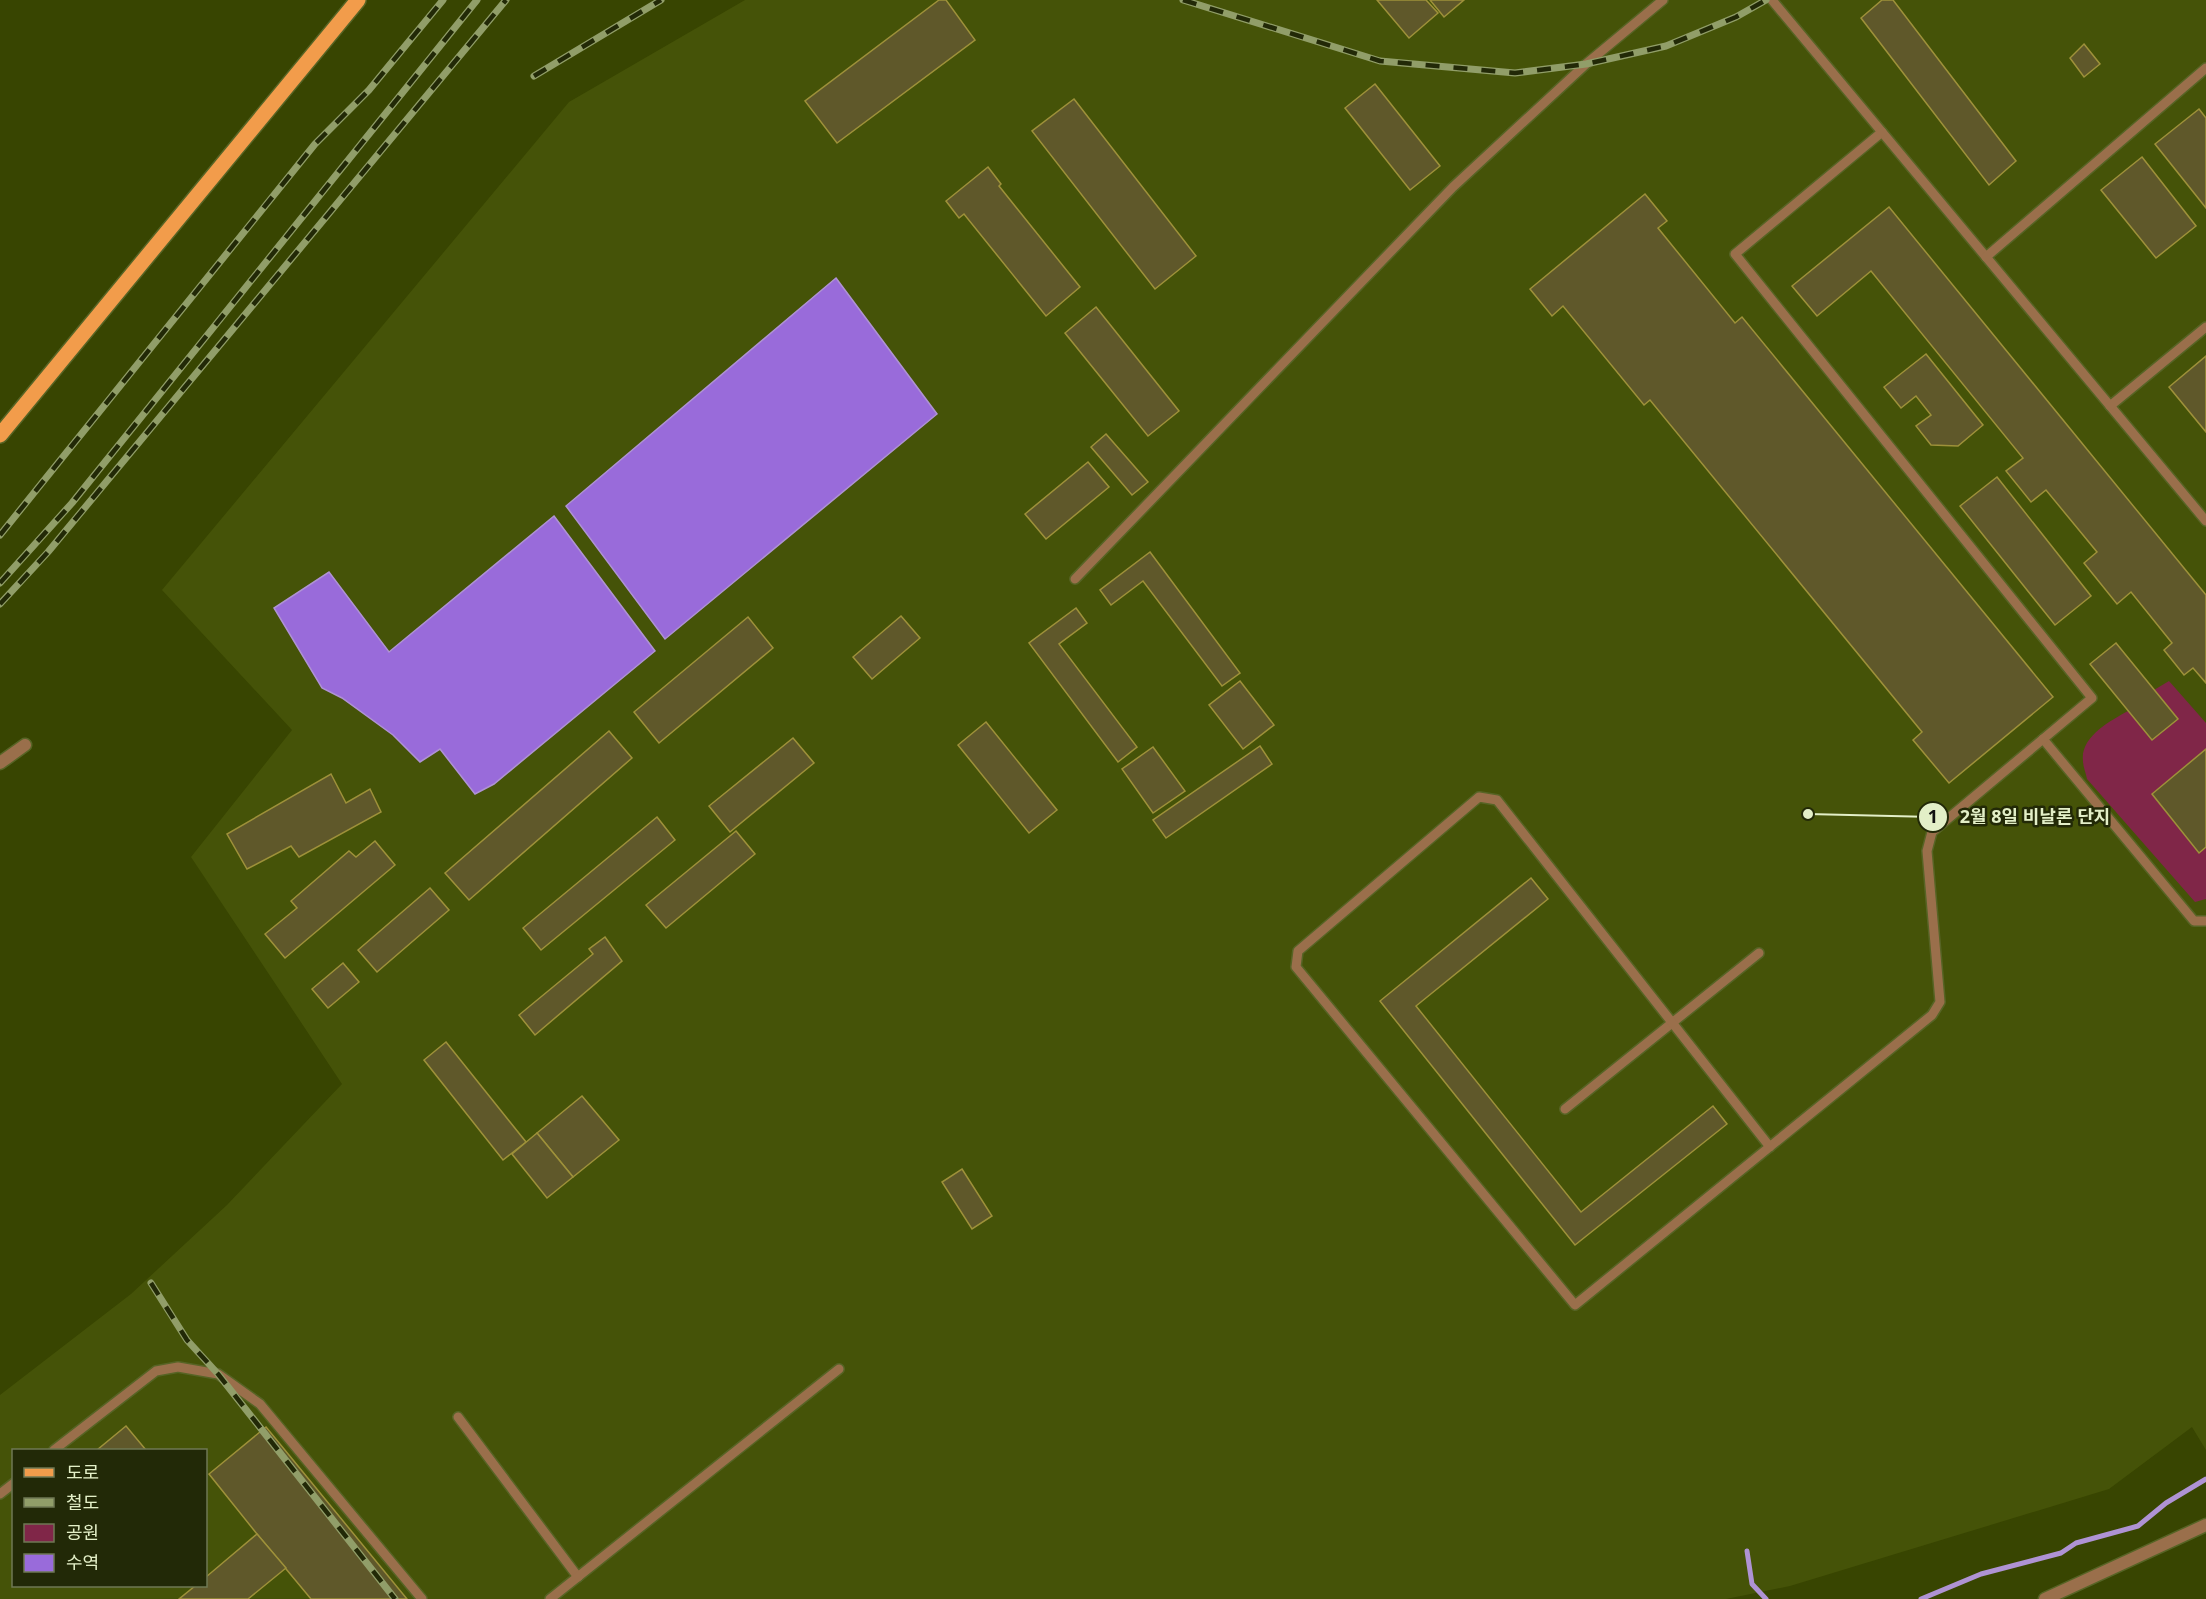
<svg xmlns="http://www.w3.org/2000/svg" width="2206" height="1599" font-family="'Open Sans','Noto Sans KR',sans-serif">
  <rect width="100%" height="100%" fill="#384501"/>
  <path fill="#455308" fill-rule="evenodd" d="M745 0H2206V1450L2192 1427 2109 1489 1790 1586 1726 1599H0V1395L131 1294 227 1205 342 1084 191 857 292 730 162 590 569 102ZM14 1450H206V1586H14Z"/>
  <path fill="#802648" d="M2169 681 2206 723V749L2152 794 2199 852 2206 848V899L2195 902 2087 779C2086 773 2083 767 2083 761 2080 737 2110 721 2128 711L2152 740 2177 719 2154 690Z"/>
  <g fill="#996bda" stroke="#af93d4" stroke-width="1.5">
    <polygon points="836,278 937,414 665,639 566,506"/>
    <polygon points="554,516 655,651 494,784 475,794 440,749 420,762 393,735 342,698 322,688 274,608 329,572 389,652"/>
  </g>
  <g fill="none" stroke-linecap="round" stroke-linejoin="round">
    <g stroke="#af93d4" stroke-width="5">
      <polyline points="1747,1551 1752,1584 1766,1599"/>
      <polyline points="1921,1599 1981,1574 2061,1553 2076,1543 2138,1526 2166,1503 2206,1479"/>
    </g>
  </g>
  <g fill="#5f582a" stroke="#9e913a" stroke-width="1.5">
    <polygon points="939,0 946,0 975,40 837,143 805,101"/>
    <polygon points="1377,0 1426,0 1438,13 1409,38"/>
    <polygon points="1430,0 1464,0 1444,17"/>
    <polygon points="1882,0 1893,0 2016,161 1989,185 1861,18"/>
    <polygon points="2084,44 2100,64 2084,77 2070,58"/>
    <polygon points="1375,84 1440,166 1410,190 1345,108"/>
    <polygon points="1074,99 1196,256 1155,289 1032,131"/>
    <polygon points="2199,109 2206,118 2206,208 2155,144"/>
    <polygon points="2142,157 2196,226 2156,258 2101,190"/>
    <polygon points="988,167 1001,184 999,186 1080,287 1046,316 964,214 959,218 946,201"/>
    <polygon points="1645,194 1667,221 1658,228 1735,323 1742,317 2053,697 1949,783 1913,740 1922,732 1650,400 1644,405 1563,306 1552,316 1530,289"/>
    <polygon points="1889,207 2206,595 2206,683 2193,668 2184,675 2164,650 2172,643 2131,592 2117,604 2084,563 2097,552 2046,490 2031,502 2006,471 2023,458 1871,271 1817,316 1792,286"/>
    <polygon points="1096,307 1179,411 1148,436 1065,333"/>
    <polygon points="1926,354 1983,425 1958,446 1931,445 1916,426 1931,415 1916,396 1901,408 1884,387"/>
    <polygon points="2206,356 2206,432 2169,387"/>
    <polygon points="1106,434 1148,482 1132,495 1091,447"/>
    <polygon points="1088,462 1109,487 1046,539 1025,514"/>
    <polygon points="1997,477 2091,596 2055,625 1960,506"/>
    <polygon points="1150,552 1240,673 1222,686 1143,581 1111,605 1100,590"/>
    <polygon points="1076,608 1087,623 1059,644 1137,747 1118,762 1029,643"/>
    <polygon points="901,616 920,638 872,679 853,657"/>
    <polygon points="748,617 773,648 659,743 634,712"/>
    <polygon points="2116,643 2178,719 2152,740 2090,664"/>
    <polygon points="1240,681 1274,725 1243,749 1209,705"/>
    <polygon points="986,722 1057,810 1029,833 958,745"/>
    <polygon points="609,731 632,758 469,900 445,873"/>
    <polygon points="793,738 814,763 730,832 709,806"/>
    <polygon points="1260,746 1272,764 1166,838 1153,820"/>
    <polygon points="1153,747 1185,791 1153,813 1122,769"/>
    <polygon points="2206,749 2206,847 2199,853 2152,794"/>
    <polygon points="331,774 346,803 370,789 381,812 299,857 291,846 247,869 227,834"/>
    <polygon points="657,817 675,840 541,950 523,928"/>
    <polygon points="736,831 755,854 666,928 646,905"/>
    <polygon points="375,841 395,865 285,958 265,934 297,908 291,901 349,851 356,857"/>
    <polygon points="1531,878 1548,899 1416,1006 1581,1212 1713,1106 1727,1124 1575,1245 1380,1001"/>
    <polygon points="430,888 449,910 377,972 358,950"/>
    <polygon points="605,937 622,961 535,1035 519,1015 593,954 589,949"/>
    <polygon points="343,963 359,982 328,1008 312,989"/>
    <polygon points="446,1042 526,1142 503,1160 424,1060"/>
    <polygon points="582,1096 619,1140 573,1177 537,1133"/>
    <polygon points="537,1133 573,1177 547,1198 512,1154"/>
    <polygon points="962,1169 992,1216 972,1229 942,1182"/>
    <polygon points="126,1426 146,1450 97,1450"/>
    <polygon points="266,1427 407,1599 311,1599 257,1534 209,1474"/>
    <polygon points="257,1534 286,1568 248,1599 179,1599 195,1586 206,1586 206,1577"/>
  </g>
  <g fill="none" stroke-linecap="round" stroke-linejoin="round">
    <defs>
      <g id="lane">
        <polyline points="1772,0 2206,521"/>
        <polyline points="1986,257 2206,68"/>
        <polyline points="2110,406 2206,327"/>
        <polyline points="1075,579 1453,187 1586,64 1663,0"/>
        <polyline points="2043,739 2194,921 2206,921"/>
        <polyline points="1565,1109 1759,953"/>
        <polyline points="1770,1147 1497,800 1479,797 1298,951 1296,967 1575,1305 1932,1015 1940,1002 1927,851 1932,832 2092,698 1735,254 1882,132"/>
        <polyline points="458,1417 578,1577"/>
        <polyline points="54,1450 156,1371 178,1367 218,1374 260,1404 422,1599"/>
        <polyline points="0,1494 14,1483"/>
        <polyline points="550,1599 839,1369"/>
      </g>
      <g id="street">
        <polyline points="0,763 25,745"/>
        <polyline points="2045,1599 2206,1525"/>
      </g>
      <polyline id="primary" points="0,435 358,0"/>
    </defs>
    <use href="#lane" stroke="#576425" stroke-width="12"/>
    <use href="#street" stroke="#576425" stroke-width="15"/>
    <use href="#primary" stroke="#576425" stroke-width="18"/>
    <use href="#lane" stroke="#9a6f4b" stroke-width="9"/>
    <use href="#street" stroke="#9a6f4b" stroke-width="12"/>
    <use href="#primary" stroke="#f29c4b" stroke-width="15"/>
    <defs>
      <g id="rail">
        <polyline points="1183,0 1380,61 1515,73 1586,64 1666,46 1736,17 1766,0"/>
        <polyline points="534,76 661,0"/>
        <polyline points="0,535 315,144 369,90 443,0"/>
        <polyline points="0,583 72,503 477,0"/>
        <polyline points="0,604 48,552 506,0"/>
        <polyline points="151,1283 187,1340 218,1374 395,1599"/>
      </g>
    </defs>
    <use href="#rail" stroke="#919e69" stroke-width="7"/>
    <use href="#rail" stroke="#222907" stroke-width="4.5" stroke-dasharray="14" stroke-linecap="butt"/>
  </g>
  <path fill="none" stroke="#e3efc7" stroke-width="2" d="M1808 814L1933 817"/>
  <g fill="#e3efc7" stroke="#222907" stroke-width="2">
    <circle cx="1808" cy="814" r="6"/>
    <circle cx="1933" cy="817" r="15"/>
  </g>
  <g font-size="18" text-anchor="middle" font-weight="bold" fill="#111">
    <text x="1933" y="823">1</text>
  </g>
  <g font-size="18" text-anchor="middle" font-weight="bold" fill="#e3efc7" stroke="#222907" stroke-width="5" stroke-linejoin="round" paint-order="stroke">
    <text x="2035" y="823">2월 8일 비날론 단지</text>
  </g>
  <rect x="12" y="1449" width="195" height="138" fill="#222907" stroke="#6f7854" stroke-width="1.5"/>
  <rect x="24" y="1468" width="30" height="9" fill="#f29c4b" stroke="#6f7854" stroke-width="1.5"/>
  <text x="66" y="1479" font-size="18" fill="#e3efc7">도로</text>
  <rect x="24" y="1498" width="30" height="9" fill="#919e69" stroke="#6f7854" stroke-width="1.5"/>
  <text x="66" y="1509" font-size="18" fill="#e3efc7">철도</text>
  <rect x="24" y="1524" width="30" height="18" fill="#802648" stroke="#6f7854" stroke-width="1.5"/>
  <text x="66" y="1539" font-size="18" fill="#e3efc7">공원</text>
  <rect x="24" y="1554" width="30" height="18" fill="#996bda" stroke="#6f7854" stroke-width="1.5"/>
  <text x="66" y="1569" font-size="18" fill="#e3efc7">수역</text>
</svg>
